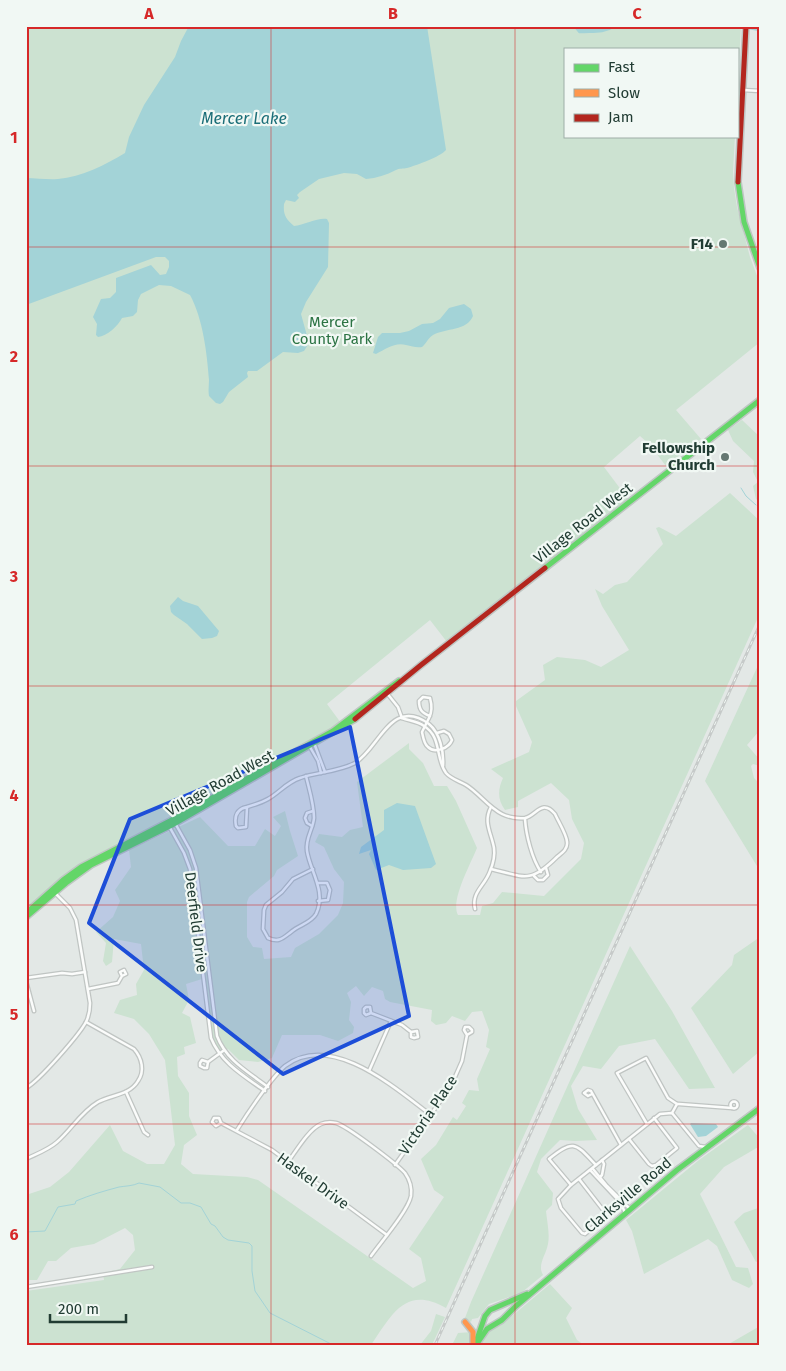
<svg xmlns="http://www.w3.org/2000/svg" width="786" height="1371" font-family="'Fira Sans',sans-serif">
  <rect width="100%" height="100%" fill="#e3e8e6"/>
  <g fill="#cce2d1" fill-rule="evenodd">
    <polygon points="26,26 741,26 737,97 737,49 565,49 565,136 735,136 733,171 734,188 737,207 750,257 760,284 760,342 676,410 701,439 666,466 649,444 640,436 604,467 628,499 447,642 430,620 327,704 341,723 225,790 85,862 67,875 26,910"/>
    <polygon points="742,420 760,437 760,503 756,499 753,486 758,482 753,472 754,461 733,441 728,430"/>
    <path d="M730 493 760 521V613L446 1308C405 1285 392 1315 371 1345H26V1291L104 1280 103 1273 120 1269 135 1250 133 1235 125 1228 94 1244 71 1248 56 1261H48L37 1280H28L26 1278V1195L50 1187 69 1172 110 1125 123 1151 147 1164H164L175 1145 165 1060 149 1034 134 1019 114 1013 120 1000 137 995 136 984 144 970 141 944 114 939 112 962 106 966 103 961 106 943 96 932 113 917 120 901 115 890 131 867 129 850 200 817 228 846H255L265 829 275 836 281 826 273 817 285 811 290 831 298 856 277 870 274 876 249 897 247 902V937L253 947 262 948 264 959 291 957 295 948 319 934 338 915 343 903 344 882 334 869 324 847 315 842 319 834 342 837 350 830 363 827 357 782 409 743V749L423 763 434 786H447L456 801 477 848C471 863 450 901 458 915H480L482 906 493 903 502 892 544 896 581 859 584 843 572 819 569 800 551 783 518 801V807L505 810C497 799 498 789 503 778L491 769 529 752 532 742 516 706V701L545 680 543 665 557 657 585 660 601 667 629 650 602 606 595 589 603 594 615 585 627 582 663 544 656 528 659 527 676 536ZM202 979 211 1037 219 1053 228 1049 239 1060 258 1062 272 1058 282 1035H320L338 1041 353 1033 354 1027 349 1020 351 1002 347 993 356 986 364 996 372 987 383 991 385 999 390 1002 432 1010 431 1021 436 1025 446 1023 452 1016 465 1021 472 1012 482 1011 489 1030 486 1047 490 1049 477 1079 479 1091 469 1090 462 1103 466 1106 457 1120 453 1117 436 1145 421 1159 434 1190 444 1197 409 1249 421 1258 426 1281 413 1288 258 1180 247 1177 193 1174 181 1164 184 1145 197 1135 189 1116V1093L178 1076 177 1057 185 1054 184 1047 196 1043 190 1017 182 1013 189 1000 186 984Z"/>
    <polygon points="760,661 760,730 747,745 760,760 760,766 753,764 751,766 754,778 760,784 760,871 705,781"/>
    <polygon points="760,937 760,1051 733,1074 691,1008 732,965 734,955"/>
    <path d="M630 946 672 1011 715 1088 689 1089 655 1039 619 1046 601 1069 583 1066 571 1086 578 1109 597 1140 575 1141 560 1140 541 1159 537 1172 553 1193 552 1205 546 1211C547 1222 550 1234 548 1244 546 1255 537 1265 543 1275L521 1293 489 1304 478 1318 472 1319 471 1322 465 1318 471 1302Z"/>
    <polygon points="748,1125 760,1139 760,1146 724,1167 700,1194 736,1267 748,1268 753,1284 749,1288 732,1280 717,1246 708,1239 644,1274 632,1231 626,1220 699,1160"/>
    <polygon points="758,1208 760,1210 760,1260 756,1262 734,1222 744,1213"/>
    <polygon points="550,1284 572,1308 566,1318 577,1340 584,1345 452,1345 458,1333 487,1331 500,1326"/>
    <polygon points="436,1314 445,1317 432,1345 420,1345 431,1331"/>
    <polygon points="760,1326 760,1345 727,1345"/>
  </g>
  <g fill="#a3d3d7">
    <path d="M189 26H427L446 150C440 157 417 165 407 168 403 169 399 168 396 170 386 175 377 178 366 179L357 174 344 173 319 179 300 192 297 195 299 198 295 202 286 200 284 204C283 215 286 219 294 226 304 225 319 217 327 219L329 223 328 267 306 302 301 314 309 343 304 351 298 353 283 352 257 371H248L247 373 248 377 229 392 223 402 220 404 216 403 209 396C208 390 209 385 209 380 207 353 203 319 190 295L171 286 159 285 141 294 138 300 137 312 133 316 122 318C118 326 107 336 98 337L96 335 97 324 93 317 101 299 110 298 116 292V278L151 265 160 275 166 274 169 267V261L165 257H156L26 305V178C37 178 48 180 58 179 82 177 105 165 125 153L129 137 144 105 175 57 181 41Z"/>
    <path d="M464 304 471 309 473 316C467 331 446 328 433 335 428 338 426 344 422 347 416 348 412 346 406 345 395 342 386 349 376 354L373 353 378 337 382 333H400L409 331 422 324 433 323 440 319 449 308Z"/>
    <polygon points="178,597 183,601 198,606 219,631 217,636 212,638 202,639 187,624 174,615 171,612 170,606"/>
    <polygon points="397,803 415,806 436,864 431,868 403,870 389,865 376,870 369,854 371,850 359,854 361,847 384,830 384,810"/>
    <polygon points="691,1123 716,1124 718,1127 706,1136 698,1137 690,1124"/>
  </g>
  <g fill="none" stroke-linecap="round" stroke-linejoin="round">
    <g stroke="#a3d3d7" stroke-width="1">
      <polyline points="741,488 746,496 756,505"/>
      <path d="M26 1232 45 1231 58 1207 75 1204 76 1201C90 1195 104 1191 119 1187 125 1186 133 1186 139 1183L160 1187 181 1203H190L201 1207 211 1224 215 1226 223 1237 228 1240 249 1243 252 1246V1271L255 1291 270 1313 333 1345"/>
      <polyline points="752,1345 760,1342"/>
    </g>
    <g stroke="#a3d3d7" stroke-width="4.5">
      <path d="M576 26 580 31C591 30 604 32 613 26"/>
      <polyline points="653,26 662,26"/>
      <polyline points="743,26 760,29"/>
    </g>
    <defs>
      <g id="street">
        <polyline points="743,90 760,91"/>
        <polyline points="386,692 398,707 402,718"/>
        <path d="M430 716C422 713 419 710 419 701L423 697 430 698C432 705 432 712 429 718L422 732C423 737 424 744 428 747 435 754 449 748 452 740L449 734 444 731 437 733"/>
        <path d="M402 718C409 721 417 721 424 726 442 737 435 758 446 773 451 779 459 781 466 785 479 793 488 807 502 814 508 817 518 819 525 818 536 816 542 798 555 814 558 821 567 835 567 842 568 849 562 853 557 857 530 884 525 877 491 869"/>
        <polyline points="314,743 325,772"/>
        <polyline points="310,747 318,761 321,773"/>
        <path d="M306 776C309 789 314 804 314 818 313 830 305 838 307 851 310 871 327 892 316 914 311 923 299 925 291 932 283 938 279 943 268 938L263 929 264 910 266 905 282 892 293 879 313 869"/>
        <path d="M247 807C237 809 234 816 236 826L238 828 246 827 247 807C254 805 261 803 268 799 279 793 287 782 300 778 317 772 338 772 355 763 379 749 391 696 429 724 440 733 444 752 443 766"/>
        <path d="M525 819C526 835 532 859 541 872"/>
        <path d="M170 821 169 826 184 853 190 869 211 1038C221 1063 244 1076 265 1091"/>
        <path d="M170 821 175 823 190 850 196 868 217 1036C226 1060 248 1072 268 1087"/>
        <polyline points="312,826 307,823 305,818 307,813 313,811"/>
        <polyline points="534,876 538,880 543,880 548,875 546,868"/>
        <polyline points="318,883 327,883 330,890 328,900 318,901"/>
        <path d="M475 909C471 892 485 886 490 871 493 864 495 855 494 848 491 832 483 822 491 807"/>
        <polyline points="26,978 62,973 72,974 85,972"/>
        <polyline points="26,981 34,1011"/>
        <polyline points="88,989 118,983 122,976 126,974 124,970 120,972 122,976"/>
        <polyline points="371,1013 370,1007 366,1007 364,1009 364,1013 366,1015 371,1013 402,1025 411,1032 417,1031 418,1037 414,1038 411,1037 411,1032"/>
        <polyline points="208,1062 202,1060 200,1063 200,1066 204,1068 207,1068 208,1062 223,1051"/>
        <polyline points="369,1071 391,1021"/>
        <path d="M26 1088C39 1081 79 1035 86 1022 89 1016 90 1010 90 1003L76 920 70 908 53 891"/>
        <polyline points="126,1092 144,1132 148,1135"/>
        <polyline points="592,1094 588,1096 584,1093 588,1090 591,1091 621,1145"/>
        <circle cx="734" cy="1105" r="3.5"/>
        <polyline points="672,1113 677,1104 679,1104 732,1108"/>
        <polyline points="221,1123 216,1126 212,1122 214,1118 219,1118 221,1123 272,1150 387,1235"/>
        <polyline points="647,1124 617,1073 646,1058 668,1098 677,1104"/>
        <path d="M237 1130C247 1114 271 1078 285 1066 331 1031 395 1088 431 1115"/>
        <polyline points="629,1139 649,1164 652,1166 656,1165 677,1148 654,1118"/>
        <path d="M26 1159C36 1154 48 1150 57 1142 71 1130 81 1112 98 1102 111 1095 130 1095 138 1081 145 1071 142 1058 134 1049L86 1022"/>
        <path d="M288 1162C296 1151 309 1129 321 1124 326 1122 331 1122 336 1123 347 1126 397 1164 405 1173 410 1180 412 1188 411 1196 408 1211 381 1242 371 1256"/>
        <polyline points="395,1165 451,1086 462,1061 467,1035 472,1032 472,1030 469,1027 465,1027 464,1030 467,1035"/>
        <polyline points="593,1169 607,1186 630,1209"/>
        <polyline points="590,1170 621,1203 625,1213"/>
        <polyline points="600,1177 602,1175 604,1164 602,1160"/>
        <polyline points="579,1179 607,1215 585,1234 582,1233 561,1208 558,1199 571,1185 660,1114 672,1113 699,1146 706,1147"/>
        <path d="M571 1185 549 1159C574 1138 576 1144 596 1165"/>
        <polyline points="26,1287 152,1267"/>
      </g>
      <g id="fast">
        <polyline points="738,182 744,222 760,268"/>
        <polyline points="545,568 760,400"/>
        <polyline points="26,913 63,880 81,867 170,821 333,731 399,681"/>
        <polyline points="26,917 66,883 91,865 172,825 355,719"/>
        <polyline points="476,1342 485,1316 490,1310 527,1294"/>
        <polyline points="476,1345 487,1329 502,1320 516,1306 677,1170 760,1108"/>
      </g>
      <polyline id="slow" points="465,1322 473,1332 473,1345"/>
      <g id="jam">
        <polyline points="738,182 746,26"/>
        <polyline points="355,719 421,665 545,568"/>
      </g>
    </defs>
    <use href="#street" stroke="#c0c5c3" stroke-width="5"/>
    <use href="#fast" stroke="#bfc6c3" stroke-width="8"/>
    <use href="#slow" stroke="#bfc6c3" stroke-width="8"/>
    <use href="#jam" stroke="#bfc6c3" stroke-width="8"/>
    <use href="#street" stroke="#fbfcfb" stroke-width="2.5"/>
    <use href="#fast" stroke="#63d668" stroke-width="5"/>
    <use href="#slow" stroke="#ff974d" stroke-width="5"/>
    <use href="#jam" stroke="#b3261e" stroke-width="5"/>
    <defs>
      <polyline id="rail" points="435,1345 760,624"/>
    </defs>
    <use href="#rail" stroke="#c6cac9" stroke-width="3"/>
    <use href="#rail" stroke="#f1f8f4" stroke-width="1" stroke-dasharray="4" stroke-linecap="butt"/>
  </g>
  <path fill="#1d4ed8" fill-opacity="0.2" stroke="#1d4ed8" stroke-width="4" stroke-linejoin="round" d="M350 727 409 1016 283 1074 89 923 130 819Z"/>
  <path fill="none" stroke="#d62828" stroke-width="1" stroke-opacity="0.55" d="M271 26V1345M515 26V1345M26 247H760M26 466H760M26 686H760M26 905H760M26 1124H760"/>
  <g fill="#657872" stroke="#f1f8f4" stroke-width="2">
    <circle cx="723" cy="244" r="5"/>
    <circle cx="725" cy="457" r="5"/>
  </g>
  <g text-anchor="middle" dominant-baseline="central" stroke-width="4.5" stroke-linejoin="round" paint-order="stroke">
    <g font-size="15" font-weight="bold" fill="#213c33" stroke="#f1f8f4" text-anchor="end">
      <text x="713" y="244">F14</text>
      <text x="715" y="448">Fellowship<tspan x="715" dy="17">Church</tspan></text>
    </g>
    <g font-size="15" fill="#2b7343" stroke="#f1f8f4">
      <text x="332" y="322">Mercer<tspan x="332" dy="17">County Park</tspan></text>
    </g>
    <g font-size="15" fill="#213c33" stroke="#f1f8f4">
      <text transform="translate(583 523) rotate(-38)">Village Road West</text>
      <text transform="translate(220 783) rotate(-29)">Village Road West</text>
      <text transform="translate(196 922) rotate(83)">Deerfield Drive</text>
      <text transform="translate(428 1115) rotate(-56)">Victoria Place</text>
      <text transform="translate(313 1181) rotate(36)">Haskel Drive</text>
      <text transform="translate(628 1195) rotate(-40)">Clarksville Road</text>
    </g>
    <g font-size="16" font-style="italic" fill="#1b6e78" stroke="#f1f8f4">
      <text x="244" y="118">Mercer Lake</text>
    </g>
  </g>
  <rect width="786" height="1371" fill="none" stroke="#f1f8f4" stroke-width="55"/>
  <rect x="564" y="48" width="175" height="90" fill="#f1f8f4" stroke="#9eada7"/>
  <rect x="574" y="64" width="25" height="8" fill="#63d668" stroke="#9eada7"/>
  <text x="608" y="72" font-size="15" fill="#213c33">Fast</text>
  <rect x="574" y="89" width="25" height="8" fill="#ff974d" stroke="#9eada7"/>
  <text x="608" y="98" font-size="15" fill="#213c33">Slow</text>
  <rect x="574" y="114" width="25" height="8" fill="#b3261e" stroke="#9eada7"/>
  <text x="608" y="122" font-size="15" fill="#213c33">Jam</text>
  <path d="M50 1314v8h76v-8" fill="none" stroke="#213c33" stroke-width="2.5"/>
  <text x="58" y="1314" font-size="15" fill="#213c33" stroke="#f1f8f4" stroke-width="4" paint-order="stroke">200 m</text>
  <rect x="28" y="28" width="730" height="1316" fill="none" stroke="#d62828" stroke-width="2"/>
  <g font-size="16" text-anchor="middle" font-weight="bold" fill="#d62828">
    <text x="149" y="19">A</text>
    <text x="393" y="19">B</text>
    <text x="637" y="19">C</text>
    <text x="14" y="143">1</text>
    <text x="14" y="362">2</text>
    <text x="14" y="582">3</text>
    <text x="14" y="801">4</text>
    <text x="14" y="1020">5</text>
    <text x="14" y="1240">6</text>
  </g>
</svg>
